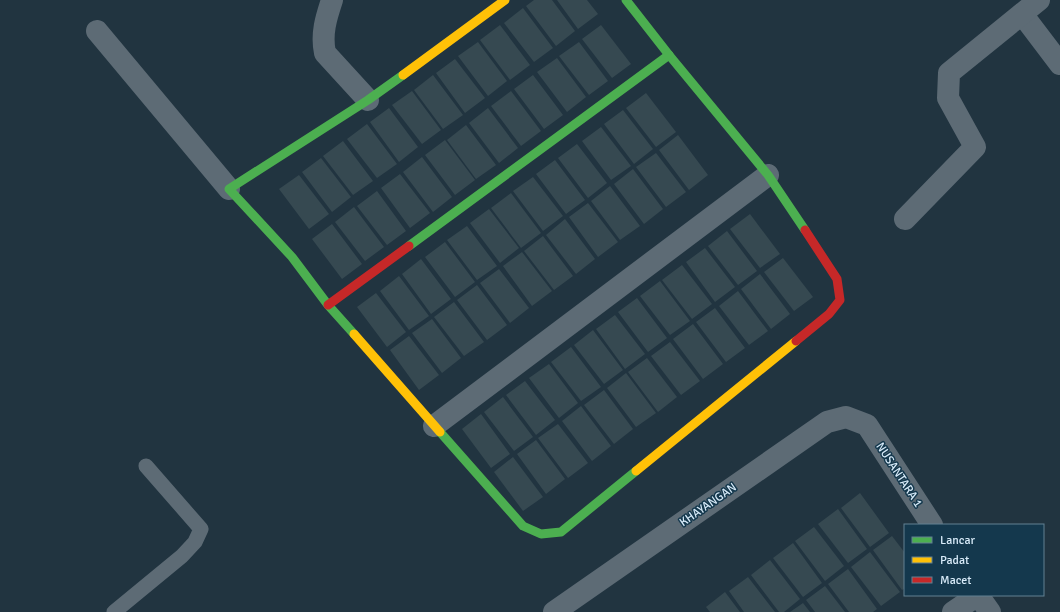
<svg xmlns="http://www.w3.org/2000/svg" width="1060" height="612" font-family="Signika,sans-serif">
  <rect width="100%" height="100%" fill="#213440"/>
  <g fill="#364951">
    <polygon points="534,0 552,0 575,31 556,46 526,6"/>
    <polygon points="557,0 587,0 598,14 578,29"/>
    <polygon points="523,8 553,48 534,62 504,23"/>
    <polygon points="500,25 530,65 510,80 480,40"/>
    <polygon points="601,25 631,64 612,78 582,39"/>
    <polygon points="478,42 507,81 488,96 458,56"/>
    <polygon points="579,42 608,81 589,95 559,56"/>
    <polygon points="557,58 586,97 567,112 537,72"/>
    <polygon points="455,59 485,98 465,113 436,73"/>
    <polygon points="433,75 463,115 443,129 414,90"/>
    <polygon points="533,75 563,115 544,129 514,89"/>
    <polygon points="412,91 441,130 422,144 392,105"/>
    <polygon points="511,91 541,131 521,146 491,106"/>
    <polygon points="646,93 676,132 656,147 626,108"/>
    <polygon points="389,108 418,147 399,162 370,122"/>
    <polygon points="488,108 518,148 499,163 469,123"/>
    <polygon points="623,110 653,149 634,164 604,124"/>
    <polygon points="367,124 397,164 377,178 347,139"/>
    <polygon points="466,125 496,165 476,179 447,140"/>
    <polygon points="601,127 631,166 611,180 582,141"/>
    <polygon points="678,135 708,175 689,190 659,150"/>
    <polygon points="445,140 475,180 455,195 425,155"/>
    <polygon points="343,141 373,181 353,195 323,156"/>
    <polygon points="577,144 607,183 588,198 558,158"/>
    <polygon points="656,153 686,192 666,207 636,167"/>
    <polygon points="422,157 452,197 433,212 403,172"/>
    <polygon points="321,158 351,197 332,212 302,172"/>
    <polygon points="555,160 585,200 566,214 536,174"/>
    <polygon points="633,169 663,209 644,224 614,184"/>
    <polygon points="400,174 430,213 410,228 381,188"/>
    <polygon points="299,175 329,214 309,229 279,189"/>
    <polygon points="533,177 563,216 543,231 513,191"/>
    <polygon points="610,186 640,226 620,240 591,201"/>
    <polygon points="377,191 406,231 387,245 357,206"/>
    <polygon points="511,193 541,233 521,248 491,208"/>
    <polygon points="588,203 618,242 598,257 569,217"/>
    <polygon points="354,207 384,247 365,261 335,222"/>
    <polygon points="489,209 519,248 500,263 470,223"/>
    <polygon points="750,214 780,254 760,268 730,229"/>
    <polygon points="565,219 595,259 576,274 546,235"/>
    <polygon points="332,224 362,264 342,279 312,239"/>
    <polygon points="467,226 497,266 477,280 447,240"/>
    <polygon points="727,231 757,271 738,285 708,246"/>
    <polygon points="543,236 573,276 554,290 524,251"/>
    <polygon points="445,242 475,282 455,297 425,257"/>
    <polygon points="705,248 735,287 715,302 686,262"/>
    <polygon points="522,252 552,291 532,306 503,266"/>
    <polygon points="783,258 813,297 794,311 764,272"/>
    <polygon points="421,259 451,299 431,314 402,274"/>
    <polygon points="682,265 712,304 692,319 662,280"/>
    <polygon points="499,269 529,308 510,323 480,283"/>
    <polygon points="760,274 790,314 771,329 741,289"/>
    <polygon points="399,276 429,316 409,330 380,291"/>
    <polygon points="660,281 690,321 670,335 640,296"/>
    <polygon points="477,285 507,325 487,340 457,300"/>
    <polygon points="738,291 768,331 749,345 719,306"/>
    <polygon points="376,293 406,332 387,347 357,307"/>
    <polygon points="637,298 667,338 648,352 618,312"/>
    <polygon points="454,302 484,342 464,356 434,317"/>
    <polygon points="715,308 745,348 726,362 696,322"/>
    <polygon points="615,315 645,354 625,369 596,329"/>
    <polygon points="432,319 461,358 442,373 412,333"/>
    <polygon points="693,324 723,364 703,379 673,339"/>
    <polygon points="593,330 623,370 604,384 574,345"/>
    <polygon points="409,336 439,375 419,390 390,350"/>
    <polygon points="670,342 700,381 681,395 651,356"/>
    <polygon points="571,347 601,387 581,401 551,362"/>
    <polygon points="647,358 677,397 658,412 628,372"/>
    <polygon points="549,364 578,403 559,418 529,378"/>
    <polygon points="626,373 656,413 636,427 607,388"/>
    <polygon points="525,381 555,420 536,435 506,395"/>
    <polygon points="604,390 633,429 614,444 584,405"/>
    <polygon points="503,397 533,437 514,451 484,412"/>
    <polygon points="581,406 611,446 592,461 562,421"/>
    <polygon points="481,414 510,454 491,468 462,429"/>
    <polygon points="558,424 588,463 568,478 538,438"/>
    <polygon points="536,440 565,479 546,494 517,454"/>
    <polygon points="513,457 543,497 523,511 494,472"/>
    <polygon points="860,493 889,533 870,547 841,508"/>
    <polygon points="838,509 867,549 848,563 818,524"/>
    <polygon points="814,527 844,566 825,581 795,541"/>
    <polygon points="892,536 905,553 905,588 902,590 873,550"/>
    <polygon points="793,543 822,583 803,597 773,558"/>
    <polygon points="870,552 900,592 881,606 851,567"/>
    <polygon points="770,560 800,599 784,612 779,612 751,575"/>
    <polygon points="848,569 877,609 873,612 849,612 828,584"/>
    <polygon points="748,577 775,612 744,612 729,591"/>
    <polygon points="825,586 845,612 815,612 806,600"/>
    <polygon points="725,592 740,612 710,612 706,607"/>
    <polygon points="803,603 810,612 790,612"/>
  </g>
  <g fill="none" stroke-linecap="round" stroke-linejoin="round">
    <polyline stroke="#5d6b75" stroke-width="15" points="114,612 182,556 195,542 201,529 146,466"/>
    <g stroke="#5d6b75" stroke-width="22">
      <path d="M332 0C326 18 321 34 325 53L368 100"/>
      <polyline points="1022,14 1060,64"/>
      <polyline points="97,31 229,189"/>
      <polyline points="905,219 975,147 948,98 949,73 1039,0"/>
      <polyline points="434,426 768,175"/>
      <polyline points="554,612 827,422 846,417 867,425 932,525"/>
      <polyline points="953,612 978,595 990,612"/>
    </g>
    <g stroke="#4caf50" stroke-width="9">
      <polyline points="626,0 669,55 768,175 805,230"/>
      <polyline points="409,246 669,55"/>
      <polyline points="354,334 328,305 292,257 229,189 368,100 403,75"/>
      <polyline points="440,432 523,526 541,534 561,532 636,471"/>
    </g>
    <g stroke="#ffc107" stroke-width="9">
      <polyline points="403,75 505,0"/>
      <polyline points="354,334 440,432"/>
      <polyline points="636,471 796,341"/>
    </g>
    <g stroke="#c62828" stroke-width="9">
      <polyline points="328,305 409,246"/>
      <polyline points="796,341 829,314 840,300 837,279 805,230"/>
    </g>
  </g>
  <g text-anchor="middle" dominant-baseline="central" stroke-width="3" stroke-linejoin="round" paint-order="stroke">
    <g font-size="12" fill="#d8ebf9" stroke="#14384d">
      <text transform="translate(899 475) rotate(57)">NUSANTARA 1</text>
      <text transform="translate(708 505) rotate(-35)">KHAYANGAN</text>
    </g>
  </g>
  <rect x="904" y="524" width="140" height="72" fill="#14384d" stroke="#628092"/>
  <rect x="912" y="537" width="20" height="6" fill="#4caf50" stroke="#628092"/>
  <text x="940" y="544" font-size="12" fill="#d8ebf9">Lancar</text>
  <rect x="912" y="557" width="20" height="6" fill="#ffc107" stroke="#628092"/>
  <text x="940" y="564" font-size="12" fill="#d8ebf9">Padat</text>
  <rect x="912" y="577" width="20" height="6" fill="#c62828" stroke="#628092"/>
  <text x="940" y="584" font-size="12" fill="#d8ebf9">Macet</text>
</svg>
